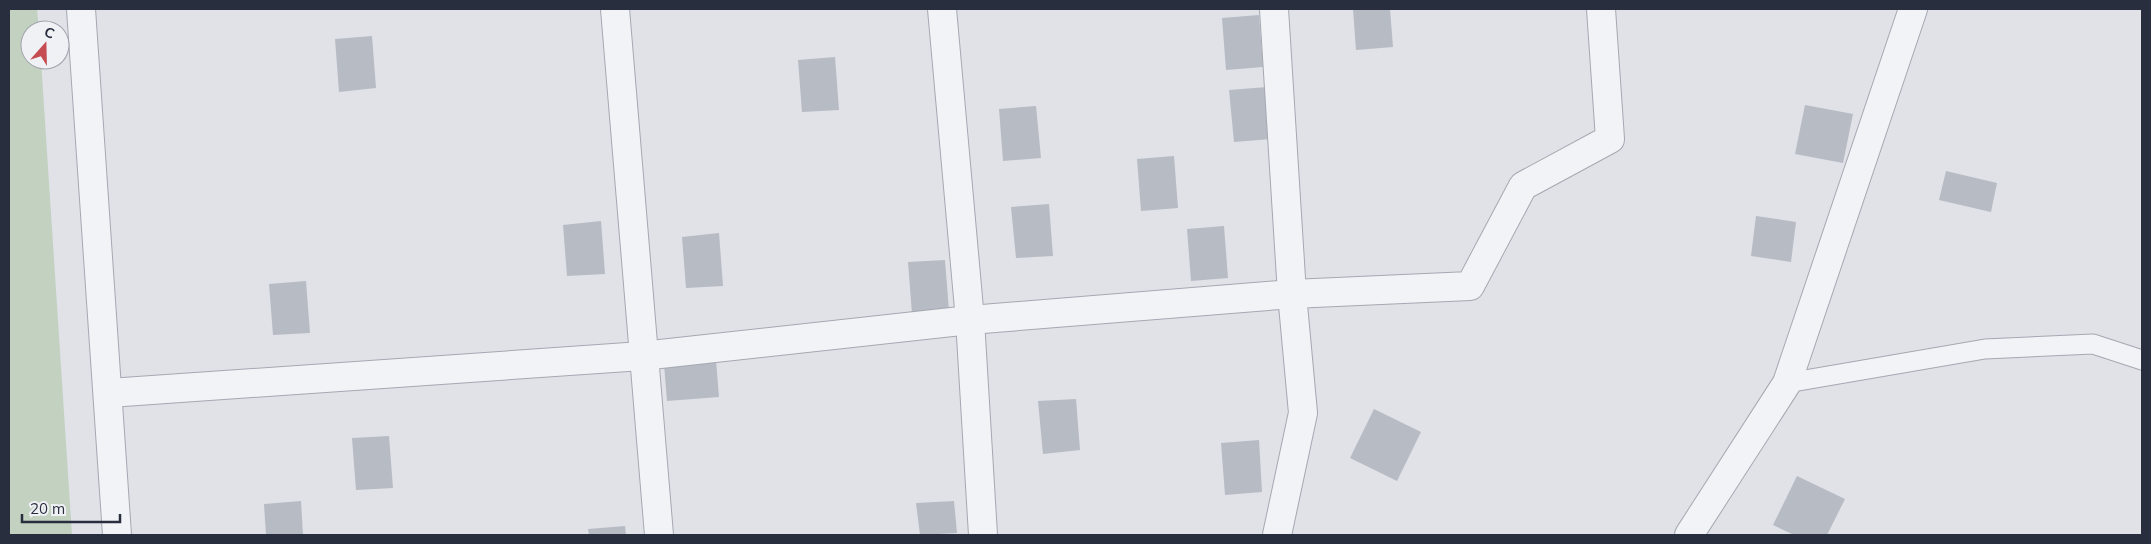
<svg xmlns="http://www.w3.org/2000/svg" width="2151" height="544" font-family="Mulish,sans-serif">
  <rect width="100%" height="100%" fill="#e0e2e8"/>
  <polygon fill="#c3d1c1" points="9,9 37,9 39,30 30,30 30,60 41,60 72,535 9,535"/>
  <g fill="#b7bbc4">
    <polygon points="1353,9 1390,9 1393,47 1356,50"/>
    <polygon points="1259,15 1263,67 1226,70 1222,18"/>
    <polygon points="372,36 376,88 339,92 335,39"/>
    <polygon points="835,57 839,110 802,112 798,60"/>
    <polygon points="1267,87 1271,139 1234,142 1229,90"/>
    <polygon points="1805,105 1853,114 1843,163 1795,154"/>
    <polygon points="1036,106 1041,158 1003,161 999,109"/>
    <polygon points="1174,156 1178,208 1141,211 1137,159"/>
    <polygon points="1946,171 1997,183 1991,212 1939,200"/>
    <polygon points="1049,204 1053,256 1016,258 1011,207"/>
    <polygon points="1756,216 1796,222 1791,262 1751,256"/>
    <polygon points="601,221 605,274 567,276 563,225"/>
    <polygon points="1224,226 1228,278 1191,281 1187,229"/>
    <polygon points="719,233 723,286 686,288 682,237"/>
    <polygon points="945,260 949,311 912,314 908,262"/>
    <polygon points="306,281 310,333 273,335 269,284"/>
    <polygon points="716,360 719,397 667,401 664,364"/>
    <polygon points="1076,399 1080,450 1043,454 1038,401"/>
    <polygon points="1374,409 1421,432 1397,481 1350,458"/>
    <polygon points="389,436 393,488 356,490 352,438"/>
    <polygon points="1259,440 1262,492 1225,495 1221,443"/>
    <polygon points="1797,476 1845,499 1827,535 1794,535 1773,525"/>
    <polygon points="301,501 303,535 266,535 264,504"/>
    <polygon points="954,501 957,533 920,535 916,503"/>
    <polygon points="625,526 626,535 589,535 588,529"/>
  </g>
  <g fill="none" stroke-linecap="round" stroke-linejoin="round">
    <defs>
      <polyline id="service" points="1787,383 1985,349 2093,344 2142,360"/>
      <g id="minor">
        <polyline points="615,9 659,535"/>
        <polyline points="942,9 970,320 983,535"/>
        <polyline points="1274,9 1292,294 1303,413 1277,535"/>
        <polyline points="109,393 642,356 970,320 1292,294 1470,286 1523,186 1610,139 1601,9"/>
        <polyline points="1689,535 1787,383 1913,9"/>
      </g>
      <polyline id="tertiary" points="81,9 117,535"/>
    </defs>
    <use href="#service" stroke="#a5a8b2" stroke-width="21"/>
    <use href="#minor" stroke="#a5a8b2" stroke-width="30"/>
    <use href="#tertiary" stroke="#a5a8b2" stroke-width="30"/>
    <use href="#service" stroke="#f2f3f6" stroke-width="19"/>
    <use href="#minor" stroke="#f2f3f6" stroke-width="28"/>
    <use href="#tertiary" stroke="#f2f3f6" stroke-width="28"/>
  </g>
  <rect width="2151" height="544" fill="none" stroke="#292e3e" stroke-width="20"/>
  <g transform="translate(45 45) rotate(20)"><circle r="24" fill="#eff1f5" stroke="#a0a3ac"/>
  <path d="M0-4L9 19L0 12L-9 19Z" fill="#c54d51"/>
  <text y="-8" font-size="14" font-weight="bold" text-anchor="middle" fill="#292e3e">С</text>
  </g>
  <path d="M22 514v8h98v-8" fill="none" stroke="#292e3e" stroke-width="2.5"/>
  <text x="30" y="514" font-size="15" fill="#292e3e" stroke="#eff1f5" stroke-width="4" paint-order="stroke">20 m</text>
</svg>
